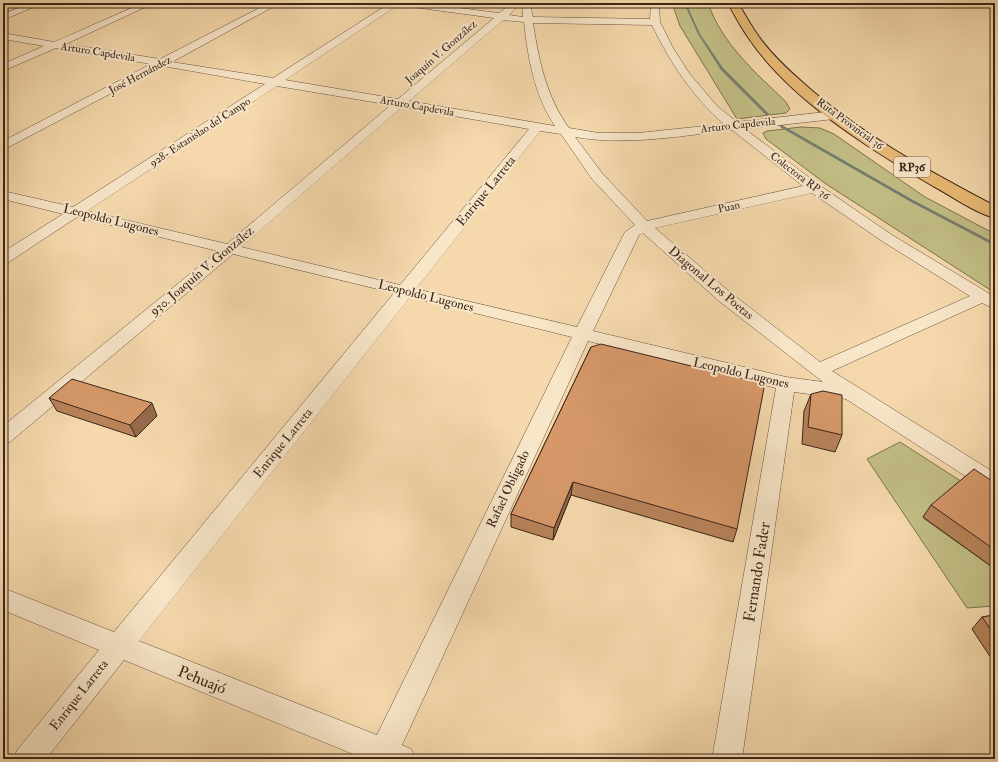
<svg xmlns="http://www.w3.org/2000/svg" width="998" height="762" font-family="'IM FELL Double Pica',serif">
  <rect width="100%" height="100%" fill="#f5d9ac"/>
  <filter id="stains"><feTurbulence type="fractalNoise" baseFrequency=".005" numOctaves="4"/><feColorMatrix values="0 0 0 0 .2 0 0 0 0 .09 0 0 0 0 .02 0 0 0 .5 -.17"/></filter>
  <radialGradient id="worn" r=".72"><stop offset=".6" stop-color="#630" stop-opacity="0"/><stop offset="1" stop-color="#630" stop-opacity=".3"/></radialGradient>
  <g fill="#c2be85" stroke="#7e7250">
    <path d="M672 3H708C722 44 756 73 786 102L790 109 786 113 737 119 680 26Z"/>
    <polygon points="801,127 820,128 834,134 925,197 995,234 995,293 826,184 766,139 763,133 767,131"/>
    <polygon points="900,442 967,485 923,518 995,569 994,606 967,608 867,459"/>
  </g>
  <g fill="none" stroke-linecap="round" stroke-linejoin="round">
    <g fill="#757e70" fill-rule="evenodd">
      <polygon points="684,3 686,3 700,34 723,68 771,116 771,118 769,118 721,70 698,34"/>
      <polygon points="780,125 782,125 913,200 995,243 995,246 911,202 780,127"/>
    </g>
    <defs>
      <g id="minor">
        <polygon points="31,3 43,3 3,20 3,14"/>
        <path d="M143 3H154L66 44 160 59 269 3H280L172 62 273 78 390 3H419L499 13 512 3H521L509 15 523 17 522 3H530L533 17 650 19 651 3H659L660 22 673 48 689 73 717 106 737 122 834 111 838 112 840 115 834 119 745 129 819 185 892 235 995 297V309L982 303 832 371 995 473V492L987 490 846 399 794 392 742 759H712L776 388 588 341 402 745 411 749 416 759H365L124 660 46 759H13L18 749 99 650 3 610V588L114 632 394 293 233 254 10 442 3 445V426L218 251 77 217 9 262 3 264V252L63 214 3 199V191L73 207 265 84 163 66 3 150V141L151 64 56 48 3 71V64L44 46 3 39V33L54 42ZM398 5 494 18 398 99 285 80ZM503 20 524 22C528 58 534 95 555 126L409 101ZM533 23 652 25C670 62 692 96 724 124L638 133H599L569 128C546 96 539 61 533 23ZM277 86 391 105 227 244 87 211ZM402 107 529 129 400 285 241 247ZM732 130 803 186 647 221 602 173 575 137C627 146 680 136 732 130ZM540 131 561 134 592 179 635 225 625 232 577 327 416 289ZM812 193 882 241 970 296 820 362 731 293 655 228ZM643 233 719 301 823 382 786 377 593 331 639 235ZM410 297 572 337 377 735 139 641Z"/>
      </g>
      <path id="major" d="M728 3H738C744 13 750 24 757 34 769 52 785 67 801 81 858 133 927 170 995 206V218C975 213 952 196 933 186 870 149 789 99 748 37 740 26 734 14 728 3Z"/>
    </defs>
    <use href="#minor" stroke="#69523f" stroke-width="1"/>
    <use href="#major" stroke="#3a251b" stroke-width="2"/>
    <use href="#minor" fill="#f8e6c9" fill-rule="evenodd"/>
    <use href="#major" fill="#eabc76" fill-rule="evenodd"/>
  </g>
  <g fill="#b8835a" stroke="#3a251b">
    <polygon points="591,347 737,529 733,542 571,495 553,540 511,527 511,514"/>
    <polygon points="811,394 842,435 835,452 802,444 804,411"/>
    <polygon points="49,398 157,416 136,437 57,411"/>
    <polygon points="995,483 995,569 923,517 931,505"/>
    <polygon points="995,615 995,664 972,629 982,617"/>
  </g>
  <g fill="#966a4a" stroke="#3a251b">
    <polygon points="152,403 157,416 136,437 130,425"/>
    <polygon points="573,482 571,495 553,540 554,528"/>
  </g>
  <g fill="#d69869" stroke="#3a251b">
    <polygon points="601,344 757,382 764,388 737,529 573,482 554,528 511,514 591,347"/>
    <polygon points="72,379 152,403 130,425 49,398"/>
    <polygon points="823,391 842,395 842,435 808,427 811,394"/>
    <polygon points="974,469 995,483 995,550 931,505"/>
    <polygon points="995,615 995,636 982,617"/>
  </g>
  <g text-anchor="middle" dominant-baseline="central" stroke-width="4" stroke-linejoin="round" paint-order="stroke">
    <g font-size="11" fill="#3a251b" stroke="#f8e6c9">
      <text transform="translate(98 52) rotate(9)">Arturo Capdevila</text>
      <text transform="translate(441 52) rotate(-41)">Joaquín V. González</text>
      <text transform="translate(140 75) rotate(-28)">José Hernández</text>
      <text transform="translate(417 106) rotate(10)">Arturo Capdevila</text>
      <text transform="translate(850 124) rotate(36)">Ruta Provincial 36</text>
      <text transform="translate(738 125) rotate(-6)">Arturo Capdevila</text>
      <text transform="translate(200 132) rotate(-33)">928- Estanislao del Campo</text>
      <text transform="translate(800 176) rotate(37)">Colectora RP 36</text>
      <text transform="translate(729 207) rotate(-12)">Puan</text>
    </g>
    <rect fill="#f8e6c9" stroke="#735f4f" stroke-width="1" x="894" y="157" width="36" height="20" rx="3"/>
    <g font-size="12" font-weight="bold" fill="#3a251b">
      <text x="912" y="167">RP36</text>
    </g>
    <g font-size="13" fill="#3a251b" stroke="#f8e6c9">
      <text transform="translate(486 191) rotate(-51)">Enrique Larreta</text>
      <text transform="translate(111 220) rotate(14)">Leopoldo Lugones</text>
      <text transform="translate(202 271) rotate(-40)">930. Joaquín V. González</text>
      <text transform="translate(711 283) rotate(40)">Diagonal Los Poetas</text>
      <text transform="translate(426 296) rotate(14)">Leopoldo Lugones</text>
      <text transform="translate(741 373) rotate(13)">Leopoldo Lugones</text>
      <text transform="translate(283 443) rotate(-51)">Enrique Larreta</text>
      <text transform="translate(508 489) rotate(-65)">Rafael Obligado</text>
      <text transform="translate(79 695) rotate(-52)">Enrique Larreta</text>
    </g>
    <g font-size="16" fill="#3a251b" stroke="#f8e6c9">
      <text transform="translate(757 572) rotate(-81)">Fernando Fader</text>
      <text transform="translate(202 680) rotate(22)">Pehuajó</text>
    </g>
  </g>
  <rect width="998" height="762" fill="none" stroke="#f5d9ac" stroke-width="16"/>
  <rect x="4" y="4" width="990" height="754" fill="none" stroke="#3a251b" stroke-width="2"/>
  <rect x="8" y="8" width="982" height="746" fill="none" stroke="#3a251b"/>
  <rect width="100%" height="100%" filter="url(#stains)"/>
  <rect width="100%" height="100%" fill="url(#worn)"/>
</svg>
